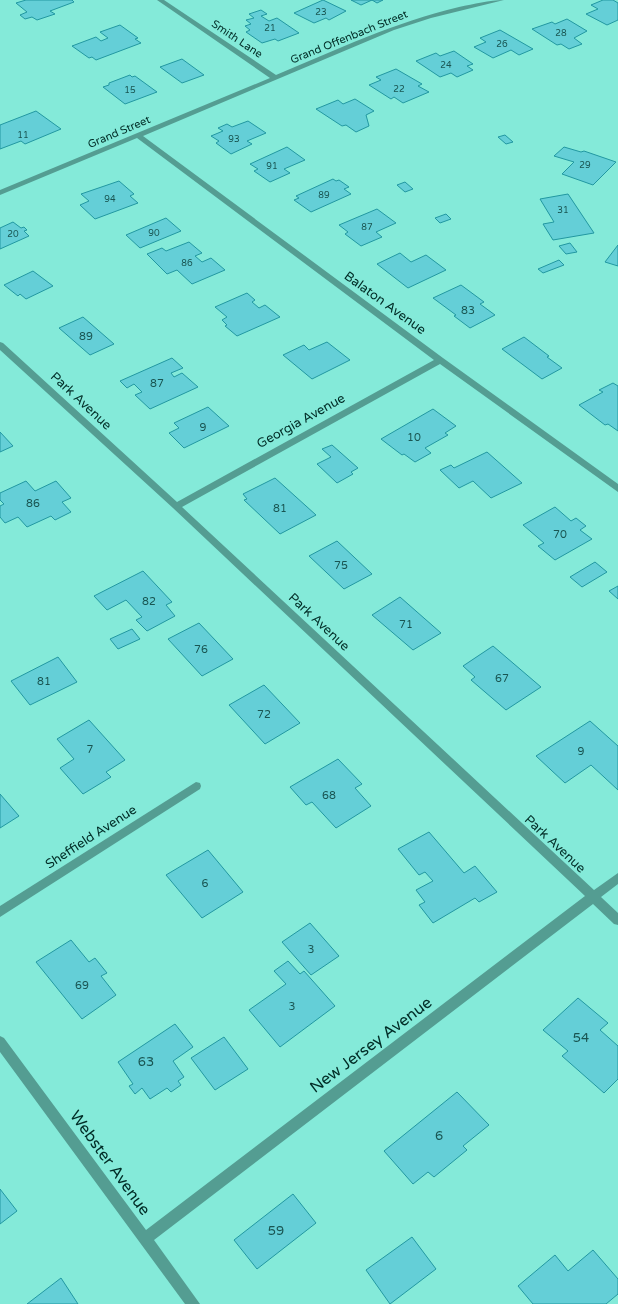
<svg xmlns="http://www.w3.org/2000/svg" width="618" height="1304" font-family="'Varela Round',sans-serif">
  <rect width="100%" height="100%" fill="#84ead9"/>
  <g fill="#64cfd7" stroke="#2298a1">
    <polygon points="26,0 72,0 74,2 50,11 55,14 37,20 32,17 25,19 20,15 27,12 16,3"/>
    <polygon points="323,0 346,11 329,20 326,18 314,23 294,13"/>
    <polygon points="351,0 383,0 377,3 372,0 361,5"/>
    <polygon points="603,0 613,0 618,3 618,20 607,25 586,14 598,9 591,5"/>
    <polygon points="261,10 267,14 261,16 269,21 277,18 299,33 278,41 275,39 262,43 246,32 250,30 245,26 251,24 246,20 254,18 249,14"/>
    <polygon points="567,19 587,31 574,38 582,44 569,49 561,44 557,45 532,29 552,22 555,24"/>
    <polygon points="120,25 138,38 135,39 141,43 96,60 92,57 89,58 72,46 96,37 101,41 108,38 100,32"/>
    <polygon points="500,30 533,49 519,55 511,50 493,58 474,47 486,42 480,38"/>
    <polygon points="454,51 473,64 467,66 473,70 457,77 451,73 440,77 416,61 436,53 440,56"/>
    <polygon points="182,59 204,75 182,83 160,67"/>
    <polygon points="396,69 422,84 418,86 429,92 403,103 394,97 391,99 369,85 381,80 376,77"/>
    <polygon points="130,75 132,77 135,76 157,92 125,104 103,87 109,85 109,83"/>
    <polygon points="355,99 374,111 366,115 369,126 356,132 346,125 342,126 316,109 338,100 343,104"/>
    <polygon points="36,111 61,129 25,144 21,141 0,149 0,125"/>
    <polygon points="248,121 266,133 247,141 252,144 231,154 216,143 219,141 211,136 223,131 218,128 227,124 232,127"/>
    <polygon points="505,135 513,142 506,144 498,137"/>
    <polygon points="287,147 305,160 284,169 290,173 270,182 254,171 258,169 250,164"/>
    <polygon points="564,147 581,152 584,151 616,162 593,185 562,174 574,162 554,156"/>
    <polygon points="333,179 336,181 339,180 349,187 344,189 351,194 311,212 294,200 299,198 296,196"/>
    <polygon points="119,181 134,194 130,196 138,203 95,219 80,205 89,201 81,194"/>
    <polygon points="405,182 413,189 405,192 397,185"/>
    <polygon points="568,194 594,233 553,240 543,224 554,222 540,199"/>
    <polygon points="377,209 396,223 376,232 382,237 361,246 345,234 348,232 339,225"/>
    <polygon points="446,214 451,219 440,223 435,218"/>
    <polygon points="166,218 181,231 140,248 126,235"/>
    <polygon points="13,222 21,228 24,227 27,230 24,231 29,236 0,249 0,228"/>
    <polygon points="189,242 202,253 195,256 202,262 211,258 225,270 192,284 177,270 167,274 147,254 162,248 166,251"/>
    <polygon points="570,243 577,252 566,254 559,246"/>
    <polygon points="618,245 618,266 605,262"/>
    <polygon points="400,253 411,262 426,255 446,270 408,288 377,264"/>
    <polygon points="559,260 564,265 543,273 538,269"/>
    <polygon points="33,271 53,286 26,299 20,294 18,296 4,285"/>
    <polygon points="461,285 484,302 480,304 495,315 470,328 454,316 456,315 433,298"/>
    <polygon points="247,293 255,300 252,302 259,308 265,305 280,317 237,336 225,326 227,325 222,320 227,317 215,307"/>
    <polygon points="83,317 114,344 90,355 59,328"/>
    <polygon points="524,337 549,356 547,357 562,368 542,379 502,349"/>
    <polygon points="327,342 350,360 312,379 283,355 304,345 309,350"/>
    <polygon points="172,358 183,368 171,373 174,377 182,373 198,387 150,409 135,395 142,392 134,384 127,388 120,381"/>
    <polygon points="613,383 618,386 618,431 608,424 605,425 579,405 603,392 599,390"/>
    <polygon points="208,407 229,426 184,448 169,433 179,428 174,423"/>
    <polygon points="433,409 456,426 445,433 448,435 425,448 431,453 415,462 404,454 402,455 381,439"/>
    <polygon points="0,432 13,446 0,452"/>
    <polygon points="332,445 358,468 351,472 353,474 337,483 317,464 331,457 322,449"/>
    <polygon points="487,452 522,483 491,498 473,481 459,488 440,470 451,465 454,468"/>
    <polygon points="275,478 316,515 280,534 244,500 247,499 243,494"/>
    <polygon points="26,481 35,491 56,481 71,498 62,502 71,512 55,520 51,516 27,527 18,517 5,523 0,517 0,506 4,504 0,500 0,493"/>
    <polygon points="555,507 571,521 576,518 586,526 580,530 592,539 555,560 538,546 544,543 523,525"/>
    <polygon points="337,541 372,574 344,589 309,556"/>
    <polygon points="595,562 607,572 582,587 570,577"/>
    <polygon points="143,571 172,602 166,605 175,616 147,631 136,620 142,617 126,600 107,610 94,596"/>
    <polygon points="618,586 618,599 609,591"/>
    <polygon points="400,597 441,633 413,650 372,615"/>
    <polygon points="199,623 233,659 202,676 168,639"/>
    <polygon points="132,629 140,639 118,649 110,639"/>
    <polygon points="493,646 541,687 506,710 471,680 475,677 463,666"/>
    <polygon points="58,657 77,682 30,705 11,681"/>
    <polygon points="264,685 300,723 265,744 229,705"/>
    <polygon points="89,720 125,760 106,772 111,777 83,794 60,768 74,759 57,739"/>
    <polygon points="590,721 618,746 618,790 591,765 565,783 536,756"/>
    <polygon points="338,759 362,784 355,788 371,806 336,828 312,802 306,805 290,787"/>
    <polygon points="0,794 19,816 0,828"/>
    <polygon points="429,832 464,873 475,866 497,892 479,902 475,898 433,923 419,905 425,902 416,890 433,881 425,872 419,875 398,849"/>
    <polygon points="208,850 243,892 202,918 166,875"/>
    <polygon points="310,923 339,956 311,975 282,942"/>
    <polygon points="71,940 89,962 95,958 107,973 101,976 116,995 82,1019 36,962"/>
    <polygon points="288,961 300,974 304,971 335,1006 280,1047 249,1010 286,984 274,971"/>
    <polygon points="578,998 608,1023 600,1030 618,1046 618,1079 604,1093 562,1056 568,1051 543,1030"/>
    <polygon points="175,1024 193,1047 173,1061 184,1077 178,1081 181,1085 171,1092 167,1088 150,1099 142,1088 135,1094 129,1086 133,1084 118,1062"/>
    <polygon points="224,1037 248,1069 215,1090 191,1058"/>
    <polygon points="457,1092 489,1125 463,1146 467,1150 434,1177 428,1172 413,1184 384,1151"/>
    <polygon points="0,1189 17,1211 0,1224"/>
    <polygon points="293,1194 316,1223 257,1269 234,1240"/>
    <polygon points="412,1237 436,1269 390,1304 366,1270"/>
    <polygon points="593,1250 618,1279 618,1294 606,1304 533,1304 518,1286 555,1255 568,1271"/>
    <polygon points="61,1278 78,1304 27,1304"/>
  </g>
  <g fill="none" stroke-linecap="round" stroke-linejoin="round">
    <g fill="#549d92" fill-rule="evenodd">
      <path d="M157 0H164L276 75C336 50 395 22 459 7 474 4 489 0 504 0L431 18 394 30 143 136 443 358 618 484V492L440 364 182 507 594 890 618 873V884L601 897 618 913V925L614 924 593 904 154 1240 200 1304H185L0 1052V1036L4 1038 146 1230 585 896 173 508 0 350V342L3 343 177 502 434 360 137 138 0 195V190L270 78Z"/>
      <polygon points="196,782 200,783 201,786 200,789 0,917 0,906"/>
    </g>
  </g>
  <g text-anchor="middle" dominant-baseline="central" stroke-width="3" stroke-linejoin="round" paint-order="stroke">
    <g font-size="9" fill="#195552">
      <text x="321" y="12">23</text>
      <text x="270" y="28">21</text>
      <text x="561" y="33">28</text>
      <text x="502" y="44">26</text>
      <text x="446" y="65">24</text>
      <text x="399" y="89">22</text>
      <text x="130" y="90">15</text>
      <text x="23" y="135">11</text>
      <text x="234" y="139">93</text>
      <text x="585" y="165">29</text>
      <text x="272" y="166">91</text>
      <text x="324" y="195">89</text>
      <text x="110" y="199">94</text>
      <text x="563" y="210">31</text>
      <text x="367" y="227">87</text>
      <text x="154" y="233">90</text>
      <text x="13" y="234">20</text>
      <text x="187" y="263">86</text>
    </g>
    <g font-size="11" fill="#002c26" stroke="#84ead9">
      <text transform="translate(349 37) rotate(-22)">Grand Offenbach Street</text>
      <text transform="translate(237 39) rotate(34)">Smith Lane</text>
      <text transform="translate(119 132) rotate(-23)">Grand Street</text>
    </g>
    <g font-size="11" fill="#195552">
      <text x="468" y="310">83</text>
      <text x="86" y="336">89</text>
      <text x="157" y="383">87</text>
      <text x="203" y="427">9</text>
      <text x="414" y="437">10</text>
      <text x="33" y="503">86</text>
      <text x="280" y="508">81</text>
      <text x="560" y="534">70</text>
      <text x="341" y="565">75</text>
      <text x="149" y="601">82</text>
      <text x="406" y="624">71</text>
      <text x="201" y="649">76</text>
      <text x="502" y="678">67</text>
      <text x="44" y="681">81</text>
      <text x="264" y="714">72</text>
      <text x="90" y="749">7</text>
      <text x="581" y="751">9</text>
      <text x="329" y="795">68</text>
      <text x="205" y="883">6</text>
      <text x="311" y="949">3</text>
      <text x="82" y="985">69</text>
      <text x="292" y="1006">3</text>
    </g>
    <g font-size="13" fill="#002c26" stroke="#84ead9">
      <text transform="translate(385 303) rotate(36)">Balaton Avenue</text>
      <text transform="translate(81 401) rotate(43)">Park Avenue</text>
      <text transform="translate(301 421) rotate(-29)">Georgia Avenue</text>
      <text transform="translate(319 622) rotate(43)">Park Avenue</text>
      <text transform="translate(91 837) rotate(-33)">Sheffield Avenue</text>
      <text transform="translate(555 844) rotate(43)">Park Avenue</text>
    </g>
    <g font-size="13" fill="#195552">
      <text x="581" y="1038">54</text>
      <text x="146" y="1062">63</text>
      <text x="439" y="1136">6</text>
      <text x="276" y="1231">59</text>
    </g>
    <g font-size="16" fill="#002c26" stroke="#84ead9">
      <text transform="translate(371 1045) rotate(-37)">New Jersey Avenue</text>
      <text transform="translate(110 1163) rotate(54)">Webster Avenue</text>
    </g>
  </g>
</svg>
